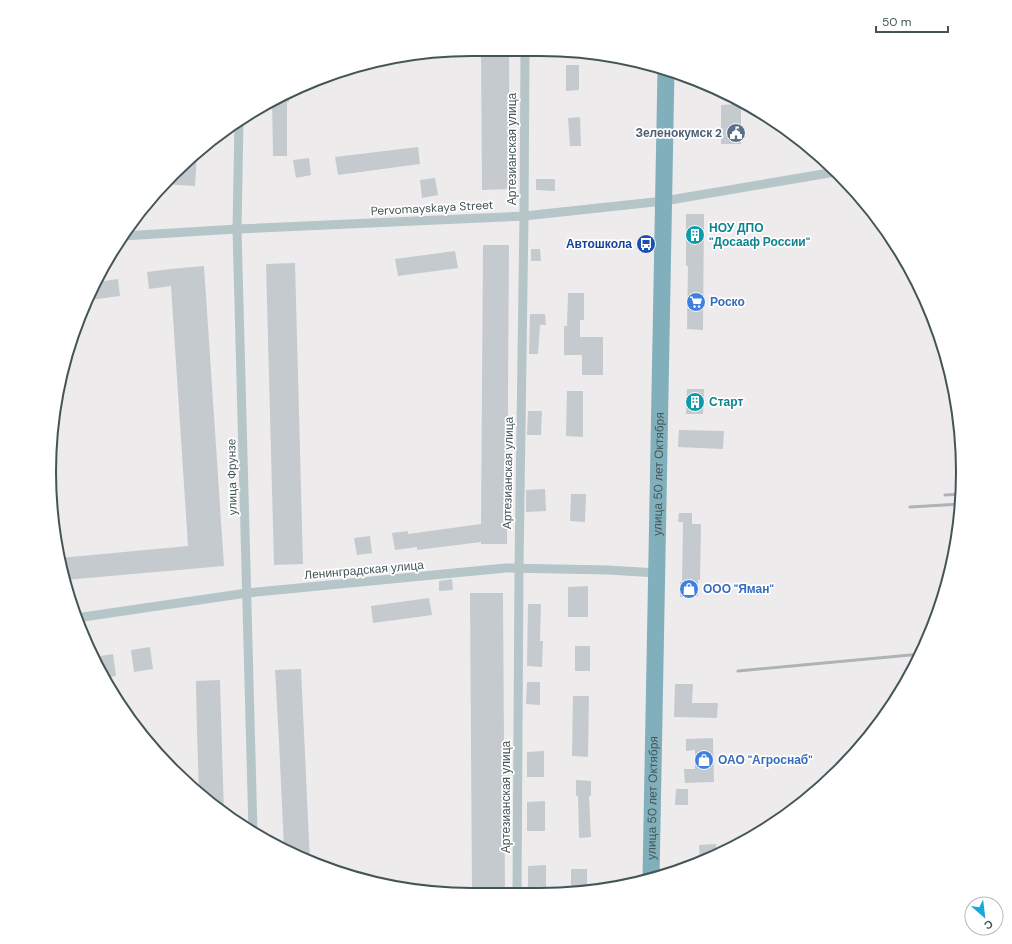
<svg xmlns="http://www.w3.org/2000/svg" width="1012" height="944" font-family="'DM Sans',sans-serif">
  <rect width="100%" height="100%" fill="#eeebec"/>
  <g fill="#c5cace">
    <polygon points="509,52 510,189 482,190 481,53"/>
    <polygon points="566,65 579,65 579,90 566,91"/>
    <polygon points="289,91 289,102 287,102 287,156 273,156 272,101"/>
    <polygon points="741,104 741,144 721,144 721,105"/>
    <polygon points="580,117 581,146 570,146 568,118"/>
    <polygon points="418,147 420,164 338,175 335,157"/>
    <polygon points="197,153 195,186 163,184 185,164"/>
    <polygon points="309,158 311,175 296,178 293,160"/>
    <polygon points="435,178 438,195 422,198 420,180"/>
    <polygon points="536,179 555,179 555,191 536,190"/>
    <polygon points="686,214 704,214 703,330 687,329 688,266 686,266"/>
    <polygon points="483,245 509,245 507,544 481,544 481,542 417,550 417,547 395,550 392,533 408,531 408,534 481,524"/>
    <polygon points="531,249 540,249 541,261 531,261"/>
    <polygon points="455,251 458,268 398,276 395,259"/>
    <polygon points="295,263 303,564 274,565 266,264"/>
    <polygon points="204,266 224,566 65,580 60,558 188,546 171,286 149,289 147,272 171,269"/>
    <polygon points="118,279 120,296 89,300 97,282"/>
    <polygon points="568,293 584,293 584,320 580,320 580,337 603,337 603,375 582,375 582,355 564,355 564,326 567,326"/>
    <polygon points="530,314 545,314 546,325 540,325 538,354 529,354"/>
    <polygon points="687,389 704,389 703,414 686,414"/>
    <polygon points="567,391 583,391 583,437 566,436"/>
    <polygon points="528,411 542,411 541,435 527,435"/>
    <polygon points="679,430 724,431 723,449 678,447"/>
    <polygon points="545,489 546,511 526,512 526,490"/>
    <polygon points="571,494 586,494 585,522 570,521"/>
    <polygon points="679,513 692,513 692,524 701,524 700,580 698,580 698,596 680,597 680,582 682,582 683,522 678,522"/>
    <polygon points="370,536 372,553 357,555 354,538"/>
    <polygon points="452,579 453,590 439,591 439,581"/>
    <polygon points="588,586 588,617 568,617 568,587"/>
    <polygon points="470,593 503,593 505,894 472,895"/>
    <polygon points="429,598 432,615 373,623 371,606"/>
    <polygon points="528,604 541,604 540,641 543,641 542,667 527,666"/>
    <rect x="575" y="646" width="15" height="25"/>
    <polygon points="150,647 153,669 134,672 131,650"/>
    <polygon points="113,654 116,676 103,678 94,657"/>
    <polygon points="301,669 306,776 310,863 284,849 279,741 275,670"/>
    <polygon points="220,680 222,749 224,813 199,792 197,732 196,681"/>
    <polygon points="527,682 540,682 540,705 526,704"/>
    <polygon points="675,684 693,684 692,703 718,703 717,718 674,717"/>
    <polygon points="573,696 589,696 588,757 572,756"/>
    <polygon points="713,738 714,782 685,783 684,769 695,769 695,750 686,751 686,739"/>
    <polygon points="544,751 544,777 527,777 527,752"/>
    <polygon points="576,780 591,781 591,796 589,796 591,837 579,838 578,796 576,796"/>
    <polygon points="676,789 688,789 688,805 675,805"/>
    <polygon points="545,801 545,831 527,831 527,802"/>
    <polygon points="716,844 717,854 700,862 699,845"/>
    <polygon points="546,865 546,893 528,893 528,866"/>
    <rect x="571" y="869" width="16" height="23"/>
  </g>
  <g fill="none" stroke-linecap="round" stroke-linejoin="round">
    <g stroke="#b6c5c8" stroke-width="9">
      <polyline points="239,121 237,229 253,832"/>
      <polyline points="123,236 237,229 524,216 664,201 835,172"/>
      <polyline points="76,618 247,593 506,568 608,570 657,573"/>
      <polyline points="517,894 519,568 524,216 525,52"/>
    </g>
    <path stroke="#81afbb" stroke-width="17" id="s1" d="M651 878 666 70"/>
    <g stroke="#adb3b6" stroke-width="3">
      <polyline points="945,495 962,494"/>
      <polyline points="910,507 961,504"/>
      <polyline points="738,671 921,654"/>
    </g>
  </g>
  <defs>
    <symbol id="civic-disc" viewBox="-11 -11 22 22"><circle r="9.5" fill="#5c6f8a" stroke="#fff"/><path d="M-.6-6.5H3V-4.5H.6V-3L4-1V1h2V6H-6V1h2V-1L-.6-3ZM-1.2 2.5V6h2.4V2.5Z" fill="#fff"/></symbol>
    <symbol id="building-disc" viewBox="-11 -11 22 22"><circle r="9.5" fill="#0f9aa8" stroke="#fff"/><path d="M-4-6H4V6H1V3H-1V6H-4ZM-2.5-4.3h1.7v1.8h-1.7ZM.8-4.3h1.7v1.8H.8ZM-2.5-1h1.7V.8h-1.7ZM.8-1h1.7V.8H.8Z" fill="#fff"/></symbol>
    <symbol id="bus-disc" viewBox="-11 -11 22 22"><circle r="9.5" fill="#1a4fb4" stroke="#fff"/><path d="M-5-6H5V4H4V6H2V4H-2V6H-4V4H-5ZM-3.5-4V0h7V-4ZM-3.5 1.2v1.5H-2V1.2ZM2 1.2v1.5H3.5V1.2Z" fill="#fff"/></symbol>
    <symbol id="supermarket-disc" viewBox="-11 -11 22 22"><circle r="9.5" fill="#3f7fe0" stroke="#fff"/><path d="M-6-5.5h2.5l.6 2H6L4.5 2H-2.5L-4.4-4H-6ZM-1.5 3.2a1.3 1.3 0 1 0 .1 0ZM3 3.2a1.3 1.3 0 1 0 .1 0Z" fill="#fff"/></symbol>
    <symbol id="shop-disc" viewBox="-11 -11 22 22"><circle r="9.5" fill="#3f7fe0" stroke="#fff"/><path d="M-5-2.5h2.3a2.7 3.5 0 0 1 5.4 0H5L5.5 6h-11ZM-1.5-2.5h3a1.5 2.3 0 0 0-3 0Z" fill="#fff"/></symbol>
  </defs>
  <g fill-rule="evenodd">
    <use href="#civic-disc" x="725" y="122" width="22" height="22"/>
    <use href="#building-disc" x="684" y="224" width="22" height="22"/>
    <use href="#bus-disc" x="635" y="233" width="22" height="22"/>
    <use href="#supermarket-disc" x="685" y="291" width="22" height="22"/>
    <use href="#building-disc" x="684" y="391" width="22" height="22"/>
    <use href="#shop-disc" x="678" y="578" width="22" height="22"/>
    <use href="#shop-disc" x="693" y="749" width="22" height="22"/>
  </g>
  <g text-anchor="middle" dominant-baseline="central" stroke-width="3.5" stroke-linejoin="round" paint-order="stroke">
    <g font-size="12" font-weight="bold" fill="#4e5e75" stroke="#fff" text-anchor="end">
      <text x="722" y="133">Зеленокумск 2</text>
    </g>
    <g font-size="12" fill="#445558" stroke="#fff">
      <text transform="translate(512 149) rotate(-90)">Артезианская улица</text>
      <text transform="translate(432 208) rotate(-3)">Pervomayskaya Street</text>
      <text transform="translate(508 473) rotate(-89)">Артезианская улица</text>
      <text stroke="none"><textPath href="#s1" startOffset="404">улица 50 лет Октября</textPath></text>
      <text transform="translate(232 477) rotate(-91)">улица Фрунзе</text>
      <text transform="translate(364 570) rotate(-5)">Ленинградская улица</text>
      <text transform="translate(506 797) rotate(-90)">Артезианская улица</text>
      <text stroke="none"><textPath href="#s1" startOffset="80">улица 50 лет Октября</textPath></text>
    </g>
    <g font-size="12" font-weight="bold" fill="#0d838f" stroke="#fff" text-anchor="start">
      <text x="709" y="228">НОУ ДПО<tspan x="709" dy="14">"Досааф России"</tspan></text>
      <text x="709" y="402">Старт</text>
    </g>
    <g font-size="12" font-weight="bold" fill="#164399" stroke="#fff" text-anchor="end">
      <text x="632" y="244">Автошкола</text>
    </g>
    <g font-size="12" font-weight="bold" fill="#366cbe" stroke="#fff" text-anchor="start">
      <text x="710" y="302">Роско</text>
      <text x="703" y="589">ООО "Яман"</text>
      <text x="718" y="760">ОАО "Агроснаб"</text>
    </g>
  </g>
  <path d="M0 0H1012V944H0ZM472 56H540A416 416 0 0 1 956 472V472A416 416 0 0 1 540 888H472A416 416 0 0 1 56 472V472A416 416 0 0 1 472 56Z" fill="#fff" fill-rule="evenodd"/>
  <path fill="none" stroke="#445558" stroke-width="2" d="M472 56H540A416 416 0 0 1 956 472V472A416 416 0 0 1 540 888H472A416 416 0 0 1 56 472V472A416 416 0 0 1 472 56Z"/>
  <g transform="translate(984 916) rotate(152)"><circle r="19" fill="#ffffff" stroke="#b4bbbc"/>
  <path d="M0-3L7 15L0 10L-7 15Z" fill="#17a9dc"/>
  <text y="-6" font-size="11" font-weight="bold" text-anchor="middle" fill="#445558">С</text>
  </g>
  <path d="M876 26v6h72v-6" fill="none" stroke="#445558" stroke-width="2"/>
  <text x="882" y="26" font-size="12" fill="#445558" stroke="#ffffff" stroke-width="3" paint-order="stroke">50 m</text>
</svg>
